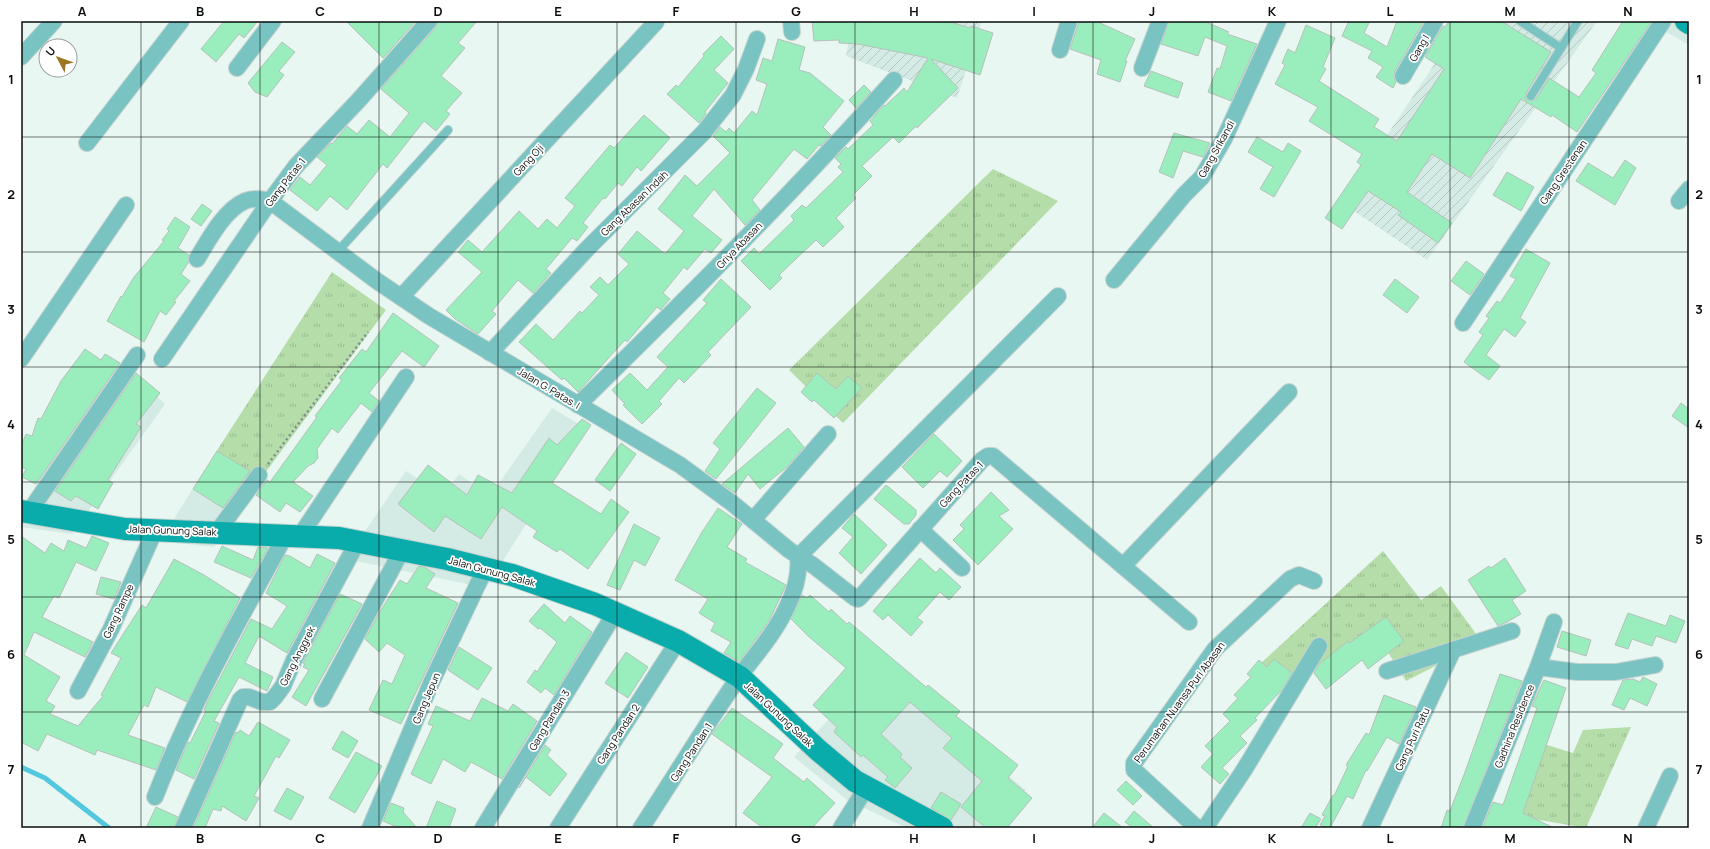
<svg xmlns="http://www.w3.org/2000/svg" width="1710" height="849" font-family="Manrope,sans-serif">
  <defs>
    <pattern id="industrial-furrows" width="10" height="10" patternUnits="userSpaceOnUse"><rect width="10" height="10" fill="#d4eae4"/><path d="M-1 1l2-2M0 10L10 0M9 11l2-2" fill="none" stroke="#b5c8c2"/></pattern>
    <pattern id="grass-tufts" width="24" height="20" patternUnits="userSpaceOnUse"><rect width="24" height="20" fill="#b4dda9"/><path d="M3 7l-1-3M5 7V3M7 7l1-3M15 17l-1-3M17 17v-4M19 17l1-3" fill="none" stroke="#99bc90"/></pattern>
  </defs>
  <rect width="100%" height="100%" fill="#e9f7f3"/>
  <g fill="#d4eae4">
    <polygon points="1647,21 1689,21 1689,45"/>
    <polygon points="123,365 165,404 72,534 21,527 21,512 65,436 86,408"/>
    <polygon points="552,408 586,428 486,588 346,559 406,471 444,495 459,474 490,496"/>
    <polygon points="216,452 256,485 214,547 160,541"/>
    <polygon points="880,663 948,727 1026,790 999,828 907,828 847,800 794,757"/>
  </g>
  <g fill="url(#industrial-furrows)">
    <polygon points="852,21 982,21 957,98 846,56"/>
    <polygon points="1463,21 1597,21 1427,260 1342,203"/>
  </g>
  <g fill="url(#grass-tufts)">
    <polygon points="993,169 1058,201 843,423 789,370"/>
    <polygon points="332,272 386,310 256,485 216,452"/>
    <polygon points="1383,551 1421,600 1441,586 1482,642 1406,681 1372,627 1286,687 1260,664"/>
    <polygon points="1631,727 1586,828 1517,816 1544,744 1573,753 1583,730"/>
  </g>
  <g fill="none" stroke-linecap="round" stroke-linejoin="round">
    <polyline stroke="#53c7dd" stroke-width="5" points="21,767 45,778 109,828"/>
  </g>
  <g fill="#9aedbc" stroke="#b6c1ba">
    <polygon points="224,21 258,21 244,38 239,34 216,62 201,49"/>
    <polygon points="346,21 416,21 383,58"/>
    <polygon points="438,21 477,21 458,43 465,48 441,76 462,93 446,111 450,114 436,131 424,121 387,168 383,164 347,210 330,196 317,211 290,190 300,177 310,185 327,165 317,157 331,143 332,144 347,126 357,134 369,120 390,137 409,113 381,89 436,27"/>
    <polygon points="812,21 947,21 970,28 971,26 993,33 980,75 931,59 958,88 917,128 916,126 899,143 893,137 862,166 872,176 853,195 856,198 836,218 844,227 823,247 816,240 779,275 782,278 770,290 741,261 754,248 759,254 794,220 791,216 802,205 806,208 843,172 838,167 841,164 835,158 846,147 848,149 873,125 870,121 884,105 885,106 904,88 907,92 928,58 858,44 839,43 839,40 814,41"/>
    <polygon points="1079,21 1096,21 1135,39 1125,61 1127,61 1120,82 1097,74 1101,60 1070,49"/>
    <polygon points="1169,21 1204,21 1229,32 1227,34 1257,44 1231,101 1208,92 1217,68 1220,69 1227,46 1205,37 1198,56 1161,44"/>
    <polygon points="1349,21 1370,21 1364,33 1387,47 1397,21 1424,21 1395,71 1394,76 1396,82 1393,88 1376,77 1383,67 1368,58 1372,51 1342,36"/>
    <polygon points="1449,21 1501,21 1551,52 1526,93 1526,99 1531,101 1536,99 1549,78 1579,97 1596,73 1592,70 1623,21 1652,21 1577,132 1552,115 1551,117 1521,99 1470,178 1432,154 1407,192 1452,223 1438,243 1398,215 1401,212 1368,191 1342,229 1325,218 1361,165 1357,162 1362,154 1309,121 1318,107 1275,84 1285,65 1282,63 1288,49 1295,53 1306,25 1335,38 1323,67 1326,69 1319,81 1379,119 1374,127 1397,141 1444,69 1425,57 1443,26 1445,27"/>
    <polygon points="721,36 734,49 714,70 728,83 705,112 706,114 699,123 667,94 676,85 678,87 704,56 703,54"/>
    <polygon points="778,39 805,47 799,70 810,73 844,101 823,127 831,135 821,146 819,145 807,159 794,149 752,200 760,210 745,225 714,189 692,216 722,240 711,253 705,249 687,270 684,267 663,293 670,299 662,308 661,310 657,307 627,342 625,340 578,392 564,378 562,380 519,342 536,324 553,340 580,311 582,313 599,295 590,287 600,277 608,285 629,264 618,254 637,231 665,254 684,231 658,209 685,175 697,186 730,153 713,136 720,127 726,132 729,128 734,133 752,111 757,115 767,84 756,80 763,58 772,61"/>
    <polygon points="282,42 295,52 279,71 284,75 267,97 255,92 248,83"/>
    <polygon points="1151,71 1183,83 1178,98 1144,86"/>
    <polygon points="864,85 871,92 856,108 849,100"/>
    <polygon points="644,115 670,138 641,171 637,167 622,186 618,183 605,199 603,198 583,223 588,227 577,241 572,238 546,269 551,273 533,293 518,280 492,311 496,314 478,334 455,319 446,310 482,272 458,252 468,240 482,252 519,211 538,229 547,219 557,228 575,206 565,198 610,145 614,148"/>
    <polygon points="1174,133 1210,143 1203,157 1183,151 1173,178 1159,172"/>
    <polygon points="1257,137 1283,152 1288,143 1301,151 1274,197 1260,189 1273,167 1248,152"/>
    <polygon points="1625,160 1636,168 1615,205 1576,181 1588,163 1613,178"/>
    <polygon points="1507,172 1534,187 1521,211 1493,195"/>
    <polygon points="202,204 212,211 201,226 191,219"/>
    <polygon points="175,217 190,227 178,248 189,255 188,263 181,274 190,281 174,301 176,302 166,315 160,311 144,342 107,321 121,296 122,297 134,277 164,241 162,240 169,231 167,229"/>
    <polygon points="1526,249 1550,263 1520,318 1526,322 1515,337 1504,329 1486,355 1500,366 1489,380 1464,362 1483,335 1479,332 1489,318 1486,316 1497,301 1500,303 1516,279 1510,276"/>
    <polygon points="1466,261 1484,274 1470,295 1451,281"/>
    <polygon points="721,279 751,307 708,352 711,355 684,383 679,378 659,401 662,404 642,424 623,405 625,404 612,390 630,373 647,390 668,367 657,357 707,303 703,300"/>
    <polygon points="1395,279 1419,297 1407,313 1383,295"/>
    <polygon points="393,313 439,346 424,367 402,351 369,393 379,401 372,412 361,403 338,433 332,428 317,449 318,458 314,463 308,466 293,482 313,496 300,512 286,503 280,512 256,495 267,480 270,482 317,417 315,416 342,380 339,378 362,349 366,352"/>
    <polygon points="85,349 101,360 105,354 120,363 36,484 22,477 26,469 21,467 21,446 26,434 32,436 38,418 41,419 61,381"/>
    <polygon points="136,373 160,393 136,424 141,427 108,480 113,483 98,509 76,496 71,501 55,491"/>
    <polygon points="817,373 836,389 848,376 862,388 834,418 814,400 812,402 801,392"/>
    <polygon points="757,388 776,403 716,479 705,471 720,449 713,443"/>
    <polygon points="1681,403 1689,409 1689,428 1672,416"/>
    <polygon points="582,419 591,425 552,483 601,514 611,499 629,512 588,569 560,549 557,552 533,537 537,531 502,507 481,539 445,516 434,532 398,504 428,465 467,495 478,475 512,493 549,438 557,445"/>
    <polygon points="788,428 804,447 788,466 760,489 748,474 735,493 722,484"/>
    <polygon points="934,434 962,461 947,477 940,471 923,488 902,467"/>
    <polygon points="621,443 636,454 610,491 595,480"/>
    <polygon points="217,451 250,471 223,508 193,489"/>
    <polygon points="886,485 916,510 916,515 909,524 904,524 874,499"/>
    <polygon points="991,492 1009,510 999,516 1013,529 978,565 953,540 964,529 960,525"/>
    <polygon points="718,508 742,524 727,547 747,559 745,562 786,585 769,621 739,662 724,653 731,642 711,631 715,623 699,613 708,599 675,580 702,532"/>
    <polygon points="854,514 887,545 861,574 839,553 853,537 842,528"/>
    <polygon points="634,524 660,538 645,566 634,560 620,590 607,585"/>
    <polygon points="21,536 45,553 51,543 64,551 68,540 86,548 92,536 109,543 96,571 76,562 59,598 54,596 42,617 93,642 85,657 34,632 24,655 60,677 46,701 55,706 50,714 78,726 103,696 101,695 121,658 111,653 142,605 146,608 174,559 204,575 240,598 187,702 156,687 148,707 144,705 128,735 165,748 156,770 97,750 95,755 47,734 38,751 21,742"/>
    <polygon points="222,546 253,560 258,547 268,548 251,578 214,562"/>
    <polygon points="317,554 335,563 287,653 259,636 245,663 273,677 267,691 239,677 214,721 219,723 194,779 176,770 188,742 190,743 206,711 204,710 208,701 251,619 272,629 287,606 266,593 285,555 290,556 310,568"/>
    <polygon points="920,558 936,573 940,568 961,587 949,600 940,592 917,618 923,622 911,636 888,615 883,620 873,611"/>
    <polygon points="1505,558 1526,591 1512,600 1521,614 1507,622 1498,626 1468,580 1489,566 1491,568"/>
    <polygon points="419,566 424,567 435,574 426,588 458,603 401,724 369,710 383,680 392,684 405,655 387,643 379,652 365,639 379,613 400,580 407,584"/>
    <polygon points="101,577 121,582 114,599 96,594"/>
    <polygon points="340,594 362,604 306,706 292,697 309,670 303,667 305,664 303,663"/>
    <polygon points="802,595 807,598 810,595 829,612 831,609 847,624 849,622 926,687 928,685 960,711 956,716 1018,765 1008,778 1032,798 1007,828 986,828 961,807 982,781 943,748 952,738 910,702 881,734 902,754 900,757 912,768 895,788 885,780 888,777 863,755 861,757 834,732 837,727 813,705 846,668 808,636 791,619"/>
    <polygon points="544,604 565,623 570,616 592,632 554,695 545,688 541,693 527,682 535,670 537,672 557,642 540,628 538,629 529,621"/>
    <polygon points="1628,613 1666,626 1670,615 1685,621 1676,643 1656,636 1652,646 1632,639 1628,649 1615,645"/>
    <polygon points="1386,617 1404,641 1368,669 1362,660 1326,689 1314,673 1319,664 1348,641 1349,643"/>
    <polygon points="1562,631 1591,640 1586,656 1557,647"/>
    <polygon points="459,647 492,668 478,690 448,670"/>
    <polygon points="626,652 648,667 628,698 605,683"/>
    <polygon points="1274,659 1292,673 1282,690 1255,718 1257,720 1240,736 1247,743 1222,768 1229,774 1220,784 1201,767 1213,754 1205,746 1230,721 1223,714 1238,698 1234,695 1251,677 1247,674 1259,660 1267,667"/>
    <polygon points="1500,674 1522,681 1463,828 1441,828 1447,810 1450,811 1465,772"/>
    <polygon points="1643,677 1657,684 1647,706 1630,698 1624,710 1612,705 1623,680 1633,679 1640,682"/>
    <polygon points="1544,680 1566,688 1523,813 1554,828 1482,828 1493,802 1503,805 1537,708 1532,706"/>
    <polygon points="1384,695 1416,707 1399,744 1387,737 1367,771 1366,770 1353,799 1347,796 1330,828 1326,828 1320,825 1325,816 1322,815 1333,795 1334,796 1348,766 1346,765 1366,733 1369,735"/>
    <polygon points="482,698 508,711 513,704 537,721 502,779 471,762 465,772 443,759 431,784 411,774 433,726 428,724 436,706 470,721"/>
    <polygon points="732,708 783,744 773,758 804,782 807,778 835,803 812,828 763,828 743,813 772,777 712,734"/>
    <polygon points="258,722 290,740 279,758 276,756 254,796 259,798 246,821 222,806 221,811 213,809 205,828 193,828 236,732 238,733 240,730 249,736"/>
    <polygon points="342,731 358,741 348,758 332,749"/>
    <polygon points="545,745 551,750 547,755 567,774 550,796 526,777 519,788"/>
    <polygon points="356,752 382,766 355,813 329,798"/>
    <polygon points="1126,781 1142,796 1133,805 1117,790"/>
    <polygon points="287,788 304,797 291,820 274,811"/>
    <polygon points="941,792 961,804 951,820 931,808"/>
    <polygon points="437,801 456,809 449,828 426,828"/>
    <polygon points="391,803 404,808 403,812 417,828 399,828 383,821"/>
    <polygon points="156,807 178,817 174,828 146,828"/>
    <polygon points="1134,811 1154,828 1133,828 1125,822"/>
    <polygon points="1104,813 1123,828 1092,828"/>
    <polygon points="1310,813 1321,819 1315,828 1301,828"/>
  </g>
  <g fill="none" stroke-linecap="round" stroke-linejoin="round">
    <defs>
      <g id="lane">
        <polyline points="1520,21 1561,48"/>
        <polyline points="1531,96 1578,21"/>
        <polyline points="338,251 448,130"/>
      </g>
      <g id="street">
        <polyline points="791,21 792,32"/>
        <polyline points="1060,50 1069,21"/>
        <polyline points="21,57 54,21"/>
        <polyline points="237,68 273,21"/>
        <polyline points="1142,68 1160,21"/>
        <polyline points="1403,76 1435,21"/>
        <polyline points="87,143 181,21"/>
        <polyline points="1679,201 1689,189"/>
        <path d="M197 259C208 241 224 210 245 201 252 198 262 199 270 201L377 281 429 316 680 465 732 503 789 550 814 566 855 598 858 599 864 593 982 460 988 456H993L1189 622"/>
        <polyline points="1114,280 1184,195 1202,177 1224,139 1278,21"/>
        <polyline points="401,297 656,22"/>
        <polyline points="1463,323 1663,21"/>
        <polyline points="490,353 587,249 704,132 733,95 746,69 757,39"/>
        <polyline points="21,359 126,205"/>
        <polyline points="162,359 270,201 296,166 358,101 429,21"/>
        <path d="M578 405C686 299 793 193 894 80"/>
        <polyline points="29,512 137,355"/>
        <polyline points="753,520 828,434"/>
        <polyline points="920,529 962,568"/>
        <polyline points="217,532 259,475"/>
        <polyline points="300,536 406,377"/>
        <polyline points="798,557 1058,296"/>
        <polyline points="1123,566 1289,392"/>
        <polyline points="1538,667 1577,672 1616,672 1655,665"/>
        <polyline points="1387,671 1512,631"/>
        <polyline points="78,691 111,629 155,530"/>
        <polyline points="322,699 402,550"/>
        <path d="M155 797C190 706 239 621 285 536"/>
        <polyline points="183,828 240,700 243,697 249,697 262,702 270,702 275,697 283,686 294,660 358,541"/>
        <polyline points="370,828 432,681 485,569"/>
        <polyline points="483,828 615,613"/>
        <polyline points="558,828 678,641"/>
        <path d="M641 828C674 778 705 726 739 677 756 654 775 633 787 607 795 591 800 575 798 557"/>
        <polyline points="841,828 866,788"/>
        <polyline points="1197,828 1134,770 1134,763 1215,649 1290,579 1299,575 1314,581"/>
        <polyline points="1205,828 1244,770 1319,646"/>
        <polyline points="1370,828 1453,650"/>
        <polyline points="1472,828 1538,667 1554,622"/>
        <polyline points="1646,828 1670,776"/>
      </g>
      <g id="secondary">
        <polyline points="1686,21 1689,23"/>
        <polyline points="21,511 125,529 339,538 447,559 512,575 595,604 678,641 740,677 818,750 855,781 942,828"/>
      </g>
    </defs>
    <use href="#lane" stroke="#c5d2ce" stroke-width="10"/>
    <use href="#street" stroke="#c5d2ce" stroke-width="18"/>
    <use href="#secondary" stroke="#c5d2ce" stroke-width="24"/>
    <polyline stroke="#828c89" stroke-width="2.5" stroke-dasharray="2 3" stroke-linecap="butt" points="268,464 368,332"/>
    <use href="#lane" stroke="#79c4c3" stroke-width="8"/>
    <use href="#street" stroke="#79c4c3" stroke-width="16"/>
    <use href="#secondary" stroke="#09acab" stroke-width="22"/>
  </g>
  <path fill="none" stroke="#090d0c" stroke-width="1" stroke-opacity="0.55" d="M141 21V828M260 21V828M379 21V828M498 21V828M617 21V828M736 21V828M855 21V828M974 21V828M1093 21V828M1212 21V828M1331 21V828M1450 21V828M1569 21V828M21 137H1689M21 252H1689M21 367H1689M21 482H1689M21 597H1689M21 712H1689"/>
  <g text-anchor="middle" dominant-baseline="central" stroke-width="3.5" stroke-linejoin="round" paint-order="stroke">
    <g font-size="10" fill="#090d0c" stroke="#fff">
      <text transform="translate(1419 48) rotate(-60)">Gang I</text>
      <text transform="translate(1216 149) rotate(-61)">Gang Srikandi</text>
      <text transform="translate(528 160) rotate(-47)">Gang Oji</text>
      <text transform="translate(1563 172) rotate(-56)">Gang Grestenan</text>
      <text transform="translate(285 182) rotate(-52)">Gang Patas 1</text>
      <text transform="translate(634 203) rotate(-44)">Gang Abasan Indah</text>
      <text transform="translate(739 245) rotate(-46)">Griya Abasan</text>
      <text transform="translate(549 388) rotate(31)">Jalan G. Patas. I</text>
      <text transform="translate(961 484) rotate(-47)">Gang Patas 1</text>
      <text transform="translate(172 530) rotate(2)">Jalan Gunung Salak</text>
      <text transform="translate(492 571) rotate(15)">Jalan Gunung Salak</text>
      <text transform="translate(118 611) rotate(-65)">Gang Rampe</text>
      <text transform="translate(297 656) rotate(-63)">Gang Anggrek</text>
      <text transform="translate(426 698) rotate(-67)">Gang Jepun</text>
      <text transform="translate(1179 702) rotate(-54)">Perumahan Nuansa Puri Abasan</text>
      <text transform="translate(779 714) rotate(43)">Jalan Gunung Salak</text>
      <text transform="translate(549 720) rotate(-59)">Gang Pandan 3</text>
      <text transform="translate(1514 726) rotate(-68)">Gadhina Residence</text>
      <text transform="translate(618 734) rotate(-57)">Gang Pandan 2</text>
      <text transform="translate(1412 739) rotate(-65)">Gang Puri Ratu</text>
      <text transform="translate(691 752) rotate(-57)">Gang Pandan 1</text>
    </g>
  </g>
  <rect width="1710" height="849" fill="none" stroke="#ffffff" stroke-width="44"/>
  <g transform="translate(58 58) rotate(311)"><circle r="19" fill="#ffffff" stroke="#9d9e9e"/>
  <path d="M0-3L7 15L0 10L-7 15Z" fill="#9c7723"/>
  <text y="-6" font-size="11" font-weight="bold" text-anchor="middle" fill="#090d0c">U</text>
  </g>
  <rect x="22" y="22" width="1666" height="805" fill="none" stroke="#090d0c" stroke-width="1.5"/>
  <g font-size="13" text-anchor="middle" font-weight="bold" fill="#090d0c">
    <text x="82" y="16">A</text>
    <text x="200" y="16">B</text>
    <text x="320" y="16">C</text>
    <text x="438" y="16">D</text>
    <text x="558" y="16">E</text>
    <text x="676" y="16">F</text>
    <text x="796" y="16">G</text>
    <text x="914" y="16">H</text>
    <text x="1034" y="16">I</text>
    <text x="1152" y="16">J</text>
    <text x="1272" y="16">K</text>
    <text x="1390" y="16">L</text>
    <text x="1510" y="16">M</text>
    <text x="1628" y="16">N</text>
    <text x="11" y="84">1</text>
    <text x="1699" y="84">1</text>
    <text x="11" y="199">2</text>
    <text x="1699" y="199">2</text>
    <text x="11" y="314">3</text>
    <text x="1699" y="314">3</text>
    <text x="11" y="429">4</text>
    <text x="1699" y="429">4</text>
    <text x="11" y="544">5</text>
    <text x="1699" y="544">5</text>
    <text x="11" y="659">6</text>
    <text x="1699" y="659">6</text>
    <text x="11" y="774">7</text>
    <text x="1699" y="774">7</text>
    <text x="82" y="843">A</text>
    <text x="200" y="843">B</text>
    <text x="320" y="843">C</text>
    <text x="438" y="843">D</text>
    <text x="558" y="843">E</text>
    <text x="676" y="843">F</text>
    <text x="796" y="843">G</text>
    <text x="914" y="843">H</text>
    <text x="1034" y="843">I</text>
    <text x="1152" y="843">J</text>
    <text x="1272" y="843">K</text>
    <text x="1390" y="843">L</text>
    <text x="1510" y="843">M</text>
    <text x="1628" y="843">N</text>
  </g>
</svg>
